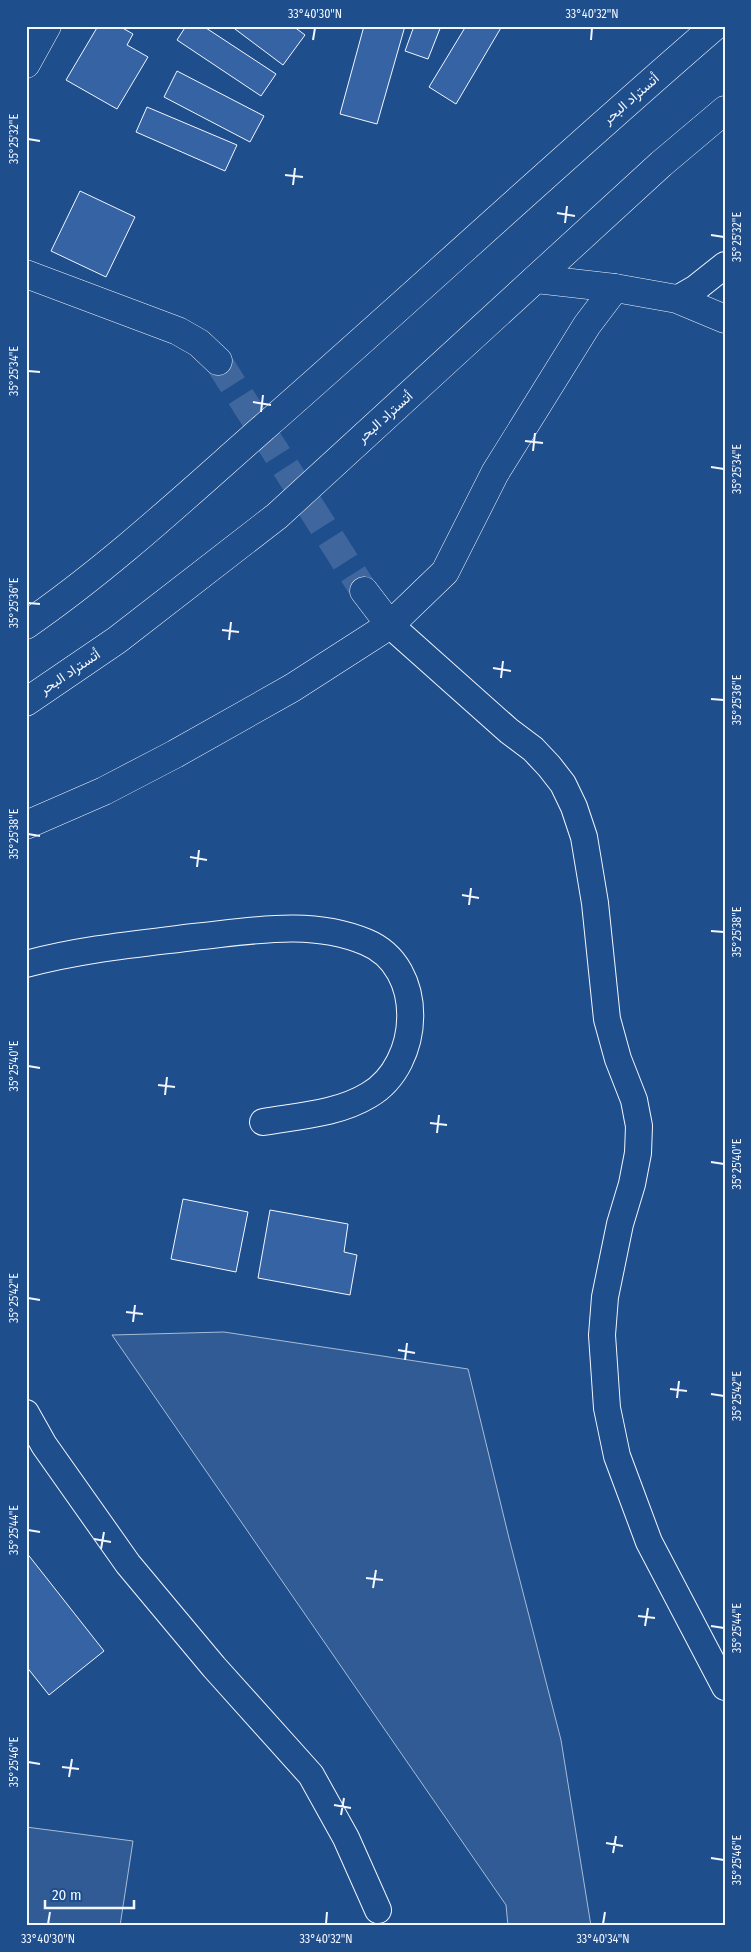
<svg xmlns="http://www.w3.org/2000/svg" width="751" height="1952" font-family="'Fira Sans Condensed',Vazirmatn,sans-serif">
  <rect width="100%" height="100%" fill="#1f4e8c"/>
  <g fill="#305b95" stroke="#a8bbd7">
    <polygon points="224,1332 468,1369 509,1538 561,1740 591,1926 508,1926 506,1905 112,1335"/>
    <polygon points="26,1827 133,1841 120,1926 26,1926"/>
  </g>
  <g fill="#3563a3" stroke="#f2f6ff">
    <polygon points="98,26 119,26 133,34 127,45 148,57 117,109 66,80"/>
    <polygon points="186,26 203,26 276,74 261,96 177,40"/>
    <polygon points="231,26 293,26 305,35 283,65"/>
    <polygon points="364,26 405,26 377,124 340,114"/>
    <polygon points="414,26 441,26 428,59 405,51"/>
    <polygon points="466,26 502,26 456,104 429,87"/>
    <polygon points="177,71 264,116 250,142 164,97"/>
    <polygon points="147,107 237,145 225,171 136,132"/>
    <polygon points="80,191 135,217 106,277 51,251"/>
    <polygon points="183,1199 248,1212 236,1272 171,1259"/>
    <polygon points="270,1210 348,1224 344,1252 357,1255 350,1295 258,1278"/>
    <polygon points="26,1552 104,1651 49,1695 26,1666"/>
  </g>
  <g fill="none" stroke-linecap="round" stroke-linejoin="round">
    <polyline stroke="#3f679d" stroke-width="28" stroke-dasharray="28 14" stroke-linecap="butt" points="218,361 364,591"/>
    <defs>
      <g id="street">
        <polyline points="677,299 696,288 725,265"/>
        <polyline points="390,625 509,731 533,749 549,766 563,784 574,807 584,837 595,903 607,1019 618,1059 634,1100 639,1126 638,1153 632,1184 620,1224 605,1297 602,1335 607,1408 617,1456 649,1542 725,1687"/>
        <path d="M26 964C82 949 137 944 194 937 252 931 311 919 366 942 427 967 422 1064 369 1095 338 1114 298 1116 263 1122"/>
        <polyline points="26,1413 44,1445 128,1564 214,1667 311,1775 346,1838 378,1910"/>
      </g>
      <g id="secondary">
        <polyline points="26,64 47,26"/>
        <polyline points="26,274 178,331 199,343 218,361"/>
        <polyline points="536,279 615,288 677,299 725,319"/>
        <polyline points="364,591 390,625"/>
        <polyline points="26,825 104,791 175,754 292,688 390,625 445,572 495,473 587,325 615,288"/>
      </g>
      <g id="highway">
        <path d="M26 625C110 567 186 496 262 429 414 296 562 158 715 26"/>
        <polyline points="26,702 117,640 277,516 661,164 725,110"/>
      </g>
    </defs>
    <use href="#street" stroke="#f2f6ff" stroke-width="28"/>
    <use href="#secondary" stroke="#f2f6ff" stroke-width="29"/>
    <use href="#highway" stroke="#f2f6ff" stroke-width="29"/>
    <use href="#street" stroke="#1f4e8c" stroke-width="26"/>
    <use href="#secondary" stroke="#1f4e8c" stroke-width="28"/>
    <use href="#highway" stroke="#1f4e8c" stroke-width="28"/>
  </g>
  <path fill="none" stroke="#f2f6ff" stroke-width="2" d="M313 40 315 28M591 40 592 28M28 139 40 141M285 175 303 177M293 185 295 168M557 213 575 216M565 223 567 206M711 235 724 237M28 371 40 372M253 402 271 405M261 412 263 395M525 441 543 443M533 451 535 433M711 467 724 469M28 603 40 604M222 630 239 632M229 640 231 622M493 668 511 671M501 678 503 661M711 699 724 700M28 834 40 836M190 857 207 860M197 867 199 850M462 895 479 898M469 905 471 888M711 931 724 932M28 1066 40 1068M158 1085 175 1087M165 1095 167 1077M430 1123 447 1125M437 1133 439 1115M711 1162 724 1164M28 1298 40 1300M126 1312 143 1314M133 1322 135 1305M398 1350 415 1353M405 1360 407 1343M670 1389 687 1391M711 1394 724 1396M677 1398 679 1381M28 1530 40 1532M94 1539 111 1542M101 1549 104 1532M366 1578 383 1580M373 1588 376 1570M638 1616 655 1618M645 1626 648 1608M711 1626 724 1628M28 1762 40 1764M62 1767 79 1769M69 1777 72 1759M334 1805 351 1808M341 1815 344 1798M606 1843 623 1846M613 1853 616 1836M711 1858 724 1860M48 1924 50 1912M326 1924 327 1912M603 1924 605 1912"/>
  <g text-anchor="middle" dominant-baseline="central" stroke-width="4" stroke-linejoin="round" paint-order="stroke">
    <g font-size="14" fill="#f2f6ff" stroke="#1f4e8c">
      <text transform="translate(631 99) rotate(-41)">أتستراد البحر</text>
      <text transform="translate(385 417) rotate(-42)">أتستراد البحر</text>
      <text transform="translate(70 672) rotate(-34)">أتستراد البحر</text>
    </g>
  </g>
  <rect width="751" height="1952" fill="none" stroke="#1f4e8c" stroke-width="55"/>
  <path d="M45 1900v8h89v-8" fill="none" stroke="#f2f6ff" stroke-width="2.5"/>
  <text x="52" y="1900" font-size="15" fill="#f2f6ff" stroke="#1f4e8c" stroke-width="4" paint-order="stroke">20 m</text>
  <rect x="28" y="28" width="696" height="1896" fill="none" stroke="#f2f6ff" stroke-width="2"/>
  <g font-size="12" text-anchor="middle" fill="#f2f6ff">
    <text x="315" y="18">33°40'30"N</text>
    <text x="592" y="18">33°40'32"N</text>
    <text transform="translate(14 139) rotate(-90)" y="4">35°25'32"E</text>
    <text transform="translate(737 237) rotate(-90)" y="4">35°25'32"E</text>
    <text transform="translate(14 371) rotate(-90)" y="4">35°25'34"E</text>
    <text transform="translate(737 469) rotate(-90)" y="4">35°25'34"E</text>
    <text transform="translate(14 603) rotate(-90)" y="4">35°25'36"E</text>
    <text transform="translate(737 700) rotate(-90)" y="4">35°25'36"E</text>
    <text transform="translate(14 834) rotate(-90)" y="4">35°25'38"E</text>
    <text transform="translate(737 932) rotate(-90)" y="4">35°25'38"E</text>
    <text transform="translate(14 1066) rotate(-90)" y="4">35°25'40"E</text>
    <text transform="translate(737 1164) rotate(-90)" y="4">35°25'40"E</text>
    <text transform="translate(14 1298) rotate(-90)" y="4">35°25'42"E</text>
    <text transform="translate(737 1396) rotate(-90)" y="4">35°25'42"E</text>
    <text transform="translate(14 1530) rotate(-90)" y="4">35°25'44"E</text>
    <text transform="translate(737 1628) rotate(-90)" y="4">35°25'44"E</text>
    <text transform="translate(14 1762) rotate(-90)" y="4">35°25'46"E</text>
    <text transform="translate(737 1860) rotate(-90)" y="4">35°25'46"E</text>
    <text x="48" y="1943">33°40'30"N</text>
    <text x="326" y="1943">33°40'32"N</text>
    <text x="603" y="1943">33°40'34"N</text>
  </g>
</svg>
